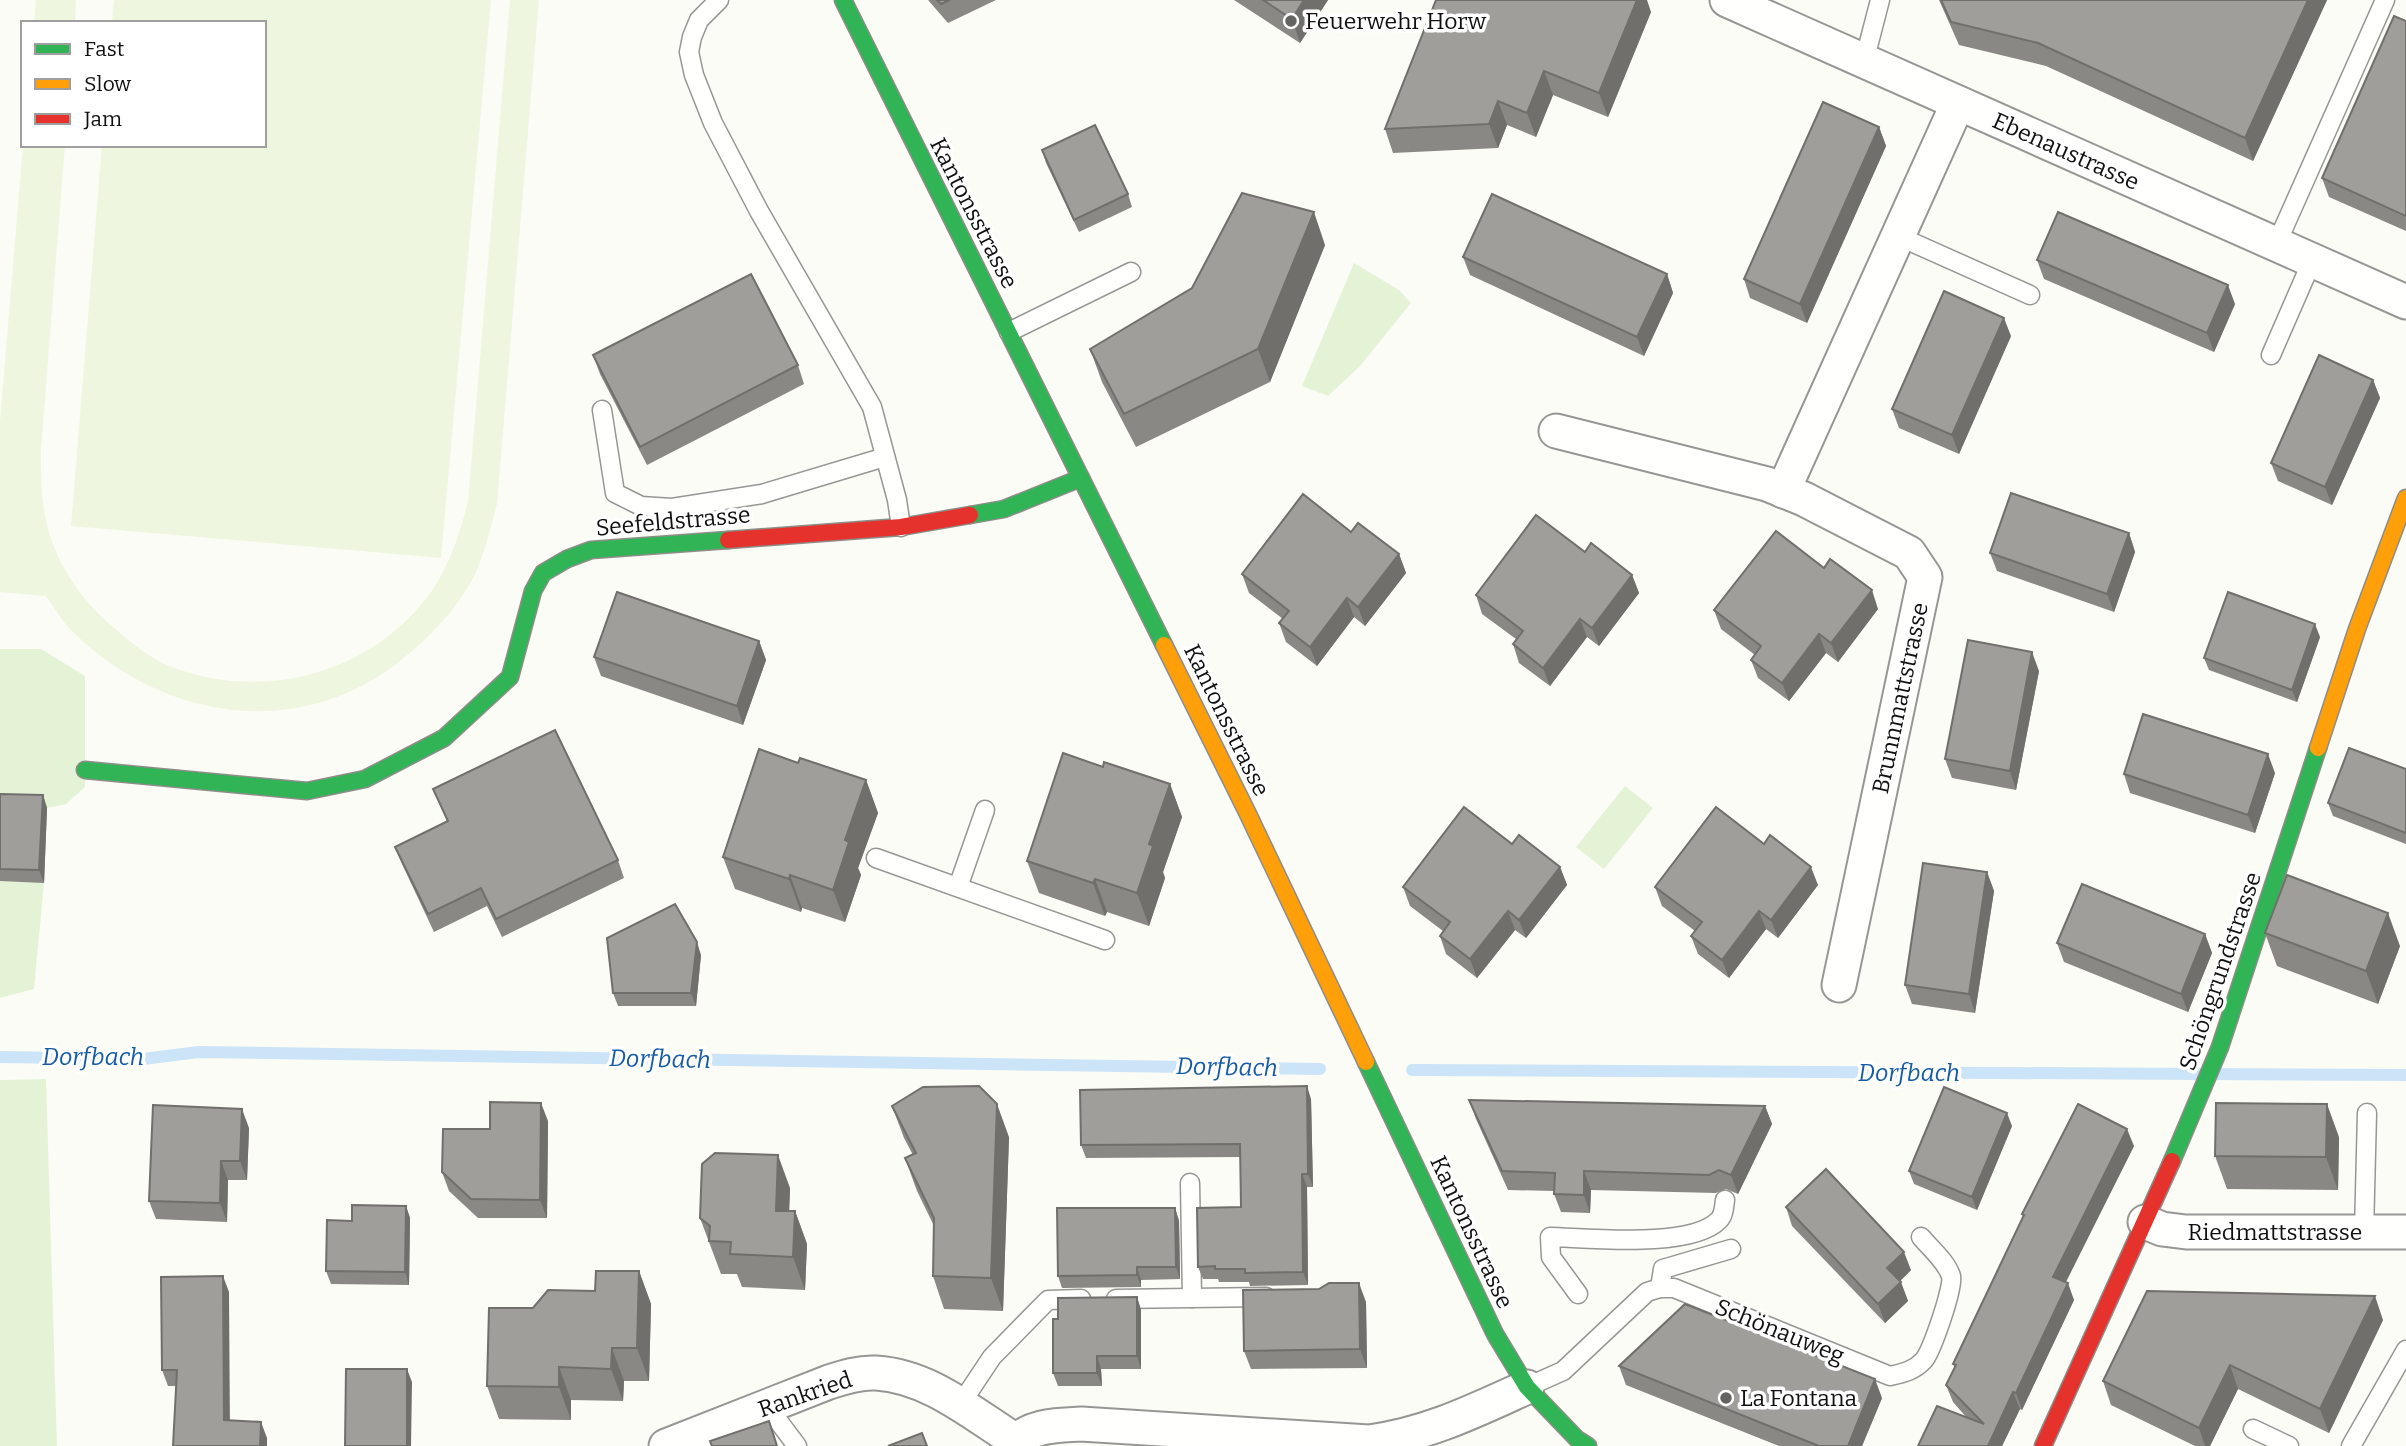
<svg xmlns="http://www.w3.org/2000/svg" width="2406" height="1446" font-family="Bitter,serif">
  <rect width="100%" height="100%" fill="#fcfcf6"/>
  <g fill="#e4f3d6">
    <polygon points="1354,263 1399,290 1411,303 1360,366 1328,396 1302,386"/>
    <polygon points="0,649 41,649 85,676 85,787 66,804 47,808 44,883 34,989 0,998"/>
    <polygon points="1625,786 1653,808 1604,869 1576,847"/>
    <polygon points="46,1079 57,1446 0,1446 0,1080"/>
  </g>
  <g fill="#eef6df">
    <polygon points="36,0 76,0 75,23 34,23"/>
    <polygon points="114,0 491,0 441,558 71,526 102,145 264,145 264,23 112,23"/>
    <path d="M510 0H539L497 504C491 526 486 548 477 570 463 601 437 630 411 652 308 743 165 724 71 630 62 621 54 607 46 596L0 592V422L23 145H65L41 450C41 482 41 513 53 544 66 579 90 609 119 632 134 645 153 660 172 667 258 700 359 677 419 607 446 577 458 540 468 502Z"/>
  </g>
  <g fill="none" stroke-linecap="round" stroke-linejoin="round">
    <g stroke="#cbe4f7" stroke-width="12">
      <polyline points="0,1057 143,1059 199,1052 1320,1069"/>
      <polyline points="1412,1070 2406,1075"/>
    </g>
    <defs>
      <g id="lane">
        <polyline points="719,0 699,20 692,37 689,52 694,75 713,123 759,211 872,407 897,500 901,527"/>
        <polyline points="1864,62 1880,0"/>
        <polyline points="1898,236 2030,295"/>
        <polyline points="2276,245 2385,0"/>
        <polyline points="1009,332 1131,272"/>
        <polyline points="2271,355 2312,261"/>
        <polyline points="602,410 615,493 641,506 672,508 762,494 885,457"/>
        <polyline points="876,858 1105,940"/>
        <polyline points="958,887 985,810"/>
        <polyline points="1190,1183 1192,1298"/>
        <polyline points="2364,1232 2367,1113"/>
        <polyline points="1660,1288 1663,1269 1731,1249"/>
        <path d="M1578 1294 1551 1257 1550 1237C1589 1238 1691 1249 1719 1220 1724 1215 1724 1207 1725 1200"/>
        <polyline points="1116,1299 1266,1297"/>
        <path d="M1527 1387 1563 1371 1647 1292 1660 1288H1674L1890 1376C1903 1373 1914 1371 1924 1360 1932 1350 1954 1287 1951 1276 1946 1261 1931 1249 1921 1237"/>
        <polyline points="960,1405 992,1357 1048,1300 1081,1299"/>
        <polyline points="767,1406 797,1446"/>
        <polyline points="2253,1429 2289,1446"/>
        <polyline points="2351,1446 2406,1350"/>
      </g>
      <g id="street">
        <polyline points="1727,0 2406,302"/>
        <polyline points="1556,431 1767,484 1804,499 1909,553 1925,577 1839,985"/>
        <polyline points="1783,491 1958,103"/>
        <polyline points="2145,1222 2162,1229 2186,1232 2406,1232"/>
        <path d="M666 1446 829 1382C844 1377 860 1372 876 1373 929 1376 973 1414 1016 1441"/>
        <path d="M1012 1446C1028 1425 1057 1425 1081 1424L1369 1442C1428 1434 1474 1411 1527 1387"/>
      </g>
      <g id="fast">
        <polyline points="843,0 1164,645"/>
        <polyline points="970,515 1004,509 1081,478"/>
        <polyline points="85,770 307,791 365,779 444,738 510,677 533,591 543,573 567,559 591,550 728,540"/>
        <polyline points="1366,1062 1495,1334 1527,1387 1577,1439 1588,1446"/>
        <polyline points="2172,1161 2220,1047 2318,748"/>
      </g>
      <g id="slow">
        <polyline points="1164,645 1247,812 1366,1062"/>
        <polyline points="2318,748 2357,629 2406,498"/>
      </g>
      <g id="jam">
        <polyline points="728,540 901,527 970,515"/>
        <polyline points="2043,1446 2172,1161"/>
      </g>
    </defs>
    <use href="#lane" stroke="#969694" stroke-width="21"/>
    <use href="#street" stroke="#969694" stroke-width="37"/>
    <use href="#fast" stroke="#8d8d8a" stroke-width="19"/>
    <use href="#slow" stroke="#8d8d8a" stroke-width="19"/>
    <use href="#jam" stroke="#8d8d8a" stroke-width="19"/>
    <use href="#lane" stroke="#fffffe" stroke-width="18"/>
    <use href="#street" stroke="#fffffe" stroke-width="33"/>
    <use href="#fast" stroke="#30b455" stroke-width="16"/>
    <use href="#slow" stroke="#ff9f0a" stroke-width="16"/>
    <use href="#jam" stroke="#e5322d" stroke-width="16"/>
  </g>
  <g fill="#8a8885">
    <polygon points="928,0 996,0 948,23"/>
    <polygon points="1234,0 1328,0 1300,43"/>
    <polygon points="1939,0 2327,0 2253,161 2046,66 1959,45"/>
    <polygon points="1651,12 1608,117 1553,95 1536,137 1507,125 1498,148 1393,153 1385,129"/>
    <polygon points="2406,21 2406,231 2329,197 2322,178"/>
    <polygon points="1879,127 1886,146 1807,323 1750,298 1744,279"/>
    <polygon points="1042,150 1128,194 1132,207 1079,232 1046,163"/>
    <polygon points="1325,245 1270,382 1136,447 1102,382 1090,349"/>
    <polygon points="1463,257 1667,274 1673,293 1644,356 1470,275"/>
    <polygon points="2037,260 2235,304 2214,352 2044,279"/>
    <polygon points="2011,336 1959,454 1899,428 1892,409"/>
    <polygon points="593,355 798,365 804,384 647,465 600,374"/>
    <polygon points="2373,380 2380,398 2332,505 2278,481 2271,463"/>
    <polygon points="1351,532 1399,554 1406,573 1365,626 1354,617 1317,666 1286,642 1279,623 1283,619 1249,593 1242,574"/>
    <polygon points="2129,533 2135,552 2114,612 1997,571 1990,553"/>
    <polygon points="1585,552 1632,575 1639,593 1599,646 1587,637 1550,686 1519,663 1513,644 1516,639 1482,614 1476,595"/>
    <polygon points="1878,609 1838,662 1826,653 1789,701 1758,678 1751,660 1755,655 1721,629 1714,610"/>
    <polygon points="2320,637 2297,702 2209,670 2204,658"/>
    <polygon points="759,641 766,660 743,725 601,676 594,657"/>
    <polygon points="2039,671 2016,790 1952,778 1945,759"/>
    <polygon points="798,763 866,780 878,813 858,868 861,875 845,922 802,908 801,912 735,889 723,857"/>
    <polygon points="1103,767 1170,784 1182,817 1163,872 1165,878 1149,926 1107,912 1105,916 1039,893 1027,861"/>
    <polygon points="2406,769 2406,844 2333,816 2328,803"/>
    <polygon points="2275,773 2255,833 2130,793 2124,774"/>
    <polygon points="433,789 618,860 624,878 502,937 487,906 434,932 402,864 395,847 447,821"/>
    <polygon points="0,794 43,795 47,808 44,883 0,881"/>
    <polygon points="1512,844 1560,867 1567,885 1526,938 1515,930 1477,978 1446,954 1440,936 1443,931 1410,906 1403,887"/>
    <polygon points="1987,872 1994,891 1975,1013 1912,1004 1905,985"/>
    <polygon points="1818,885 1778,938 1766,929 1729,978 1698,954 1691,936 1695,931 1662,906 1655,887"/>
    <polygon points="2265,933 2400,946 2378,1004 2277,966"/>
    <polygon points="2205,934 2212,953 2188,1012 2064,962 2057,943"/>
    <polygon points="701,955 696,1006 618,1006 613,993"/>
    <polygon points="1311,1099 1313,1187 1307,1187 1308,1285 1250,1286 1249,1282 1219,1282 1218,1279 1203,1279 1198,1267 1241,1207 1240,1157 1086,1158 1081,1145"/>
    <polygon points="1469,1100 1765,1106 1772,1124 1738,1194 1726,1189 1716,1193 1591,1190 1590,1213 1561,1212 1554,1194 1554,1191 1508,1190 1476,1119"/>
    <polygon points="892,1106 1009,1137 1003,1311 944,1309 933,1276 934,1226 917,1191 905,1158 913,1155 904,1138"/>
    <polygon points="548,1121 547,1218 478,1218 449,1191 442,1172 490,1129"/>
    <polygon points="2012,1126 1977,1210 1914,1184 1909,1171"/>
    <polygon points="249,1128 247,1180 228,1180 227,1222 156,1219 149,1201"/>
    <polygon points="2339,1137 2338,1190 2227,1189 2215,1156"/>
    <polygon points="2134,1146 2065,1282 2074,1300 2022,1410 2020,1409 2002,1446 1918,1446 1967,1418 1953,1402 1946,1385 1955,1368 1953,1364 2023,1216 2022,1214"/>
    <polygon points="790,1188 789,1211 795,1211 807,1244 805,1290 742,1287 737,1274 721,1274 700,1218"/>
    <polygon points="406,1206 410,1218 409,1285 331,1284 326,1271 352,1221"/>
    <polygon points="1786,1207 1911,1270 1900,1281 1908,1301 1885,1323 1792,1226"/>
    <polygon points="1175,1208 1179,1221 1180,1279 1141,1280 1141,1287 1062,1288 1058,1276"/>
    <polygon points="639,1271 651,1304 649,1381 624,1381 623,1401 571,1400 571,1420 499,1419 487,1386 533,1308 595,1291"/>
    <polygon points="229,1292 229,1421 267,1438 267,1446 173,1446 176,1386 168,1386 162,1370"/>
    <polygon points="1137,1297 1141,1310 1141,1369 1101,1369 1102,1386 1058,1386 1053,1373 1058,1319"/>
    <polygon points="1366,1302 1367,1368 1251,1369 1244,1351"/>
    <polygon points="2383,1320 2329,1433 2238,1389 2210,1446 2195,1446 2111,1405 2103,1381"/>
    <polygon points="1619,1366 1882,1398 1862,1446 1779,1446 1626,1385"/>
  </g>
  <g fill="#706f6c">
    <polygon points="1304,0 1328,0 1300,43 1292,19"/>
    <polygon points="1637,0 1647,0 1651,12 1608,117 1599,93"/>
    <polygon points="2308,0 2327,0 2253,161 2245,138"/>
    <polygon points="1544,71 1553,95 1536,137 1527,113"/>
    <polygon points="1498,101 1507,125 1498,148 1489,124"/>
    <polygon points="1879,127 1886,146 1807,323 1800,304"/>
    <polygon points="1314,212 1325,245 1270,382 1258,349"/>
    <polygon points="1667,274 1673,293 1644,356 1637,337"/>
    <polygon points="2228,285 2235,304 2214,352 2207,333"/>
    <polygon points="2004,318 2011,336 1959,454 1952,435"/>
    <polygon points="2373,380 2380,398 2332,505 2325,487"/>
    <polygon points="2129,533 2135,552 2114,612 2107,594"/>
    <polygon points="1399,554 1406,573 1365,626 1358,607"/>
    <polygon points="1632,575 1639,593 1599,646 1592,628"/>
    <polygon points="1872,590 1878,609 1838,662 1831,643"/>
    <polygon points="1347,598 1354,617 1317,666 1310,647"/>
    <polygon points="1580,619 1587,637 1550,686 1543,668"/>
    <polygon points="2315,624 2320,637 2297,702 2292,690"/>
    <polygon points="1819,634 1826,653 1789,701 1782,683"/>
    <polygon points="759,641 766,660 743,725 737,706"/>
    <polygon points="2032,652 2039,671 2016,790 2010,771"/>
    <polygon points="2268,754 2275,773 2255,833 2248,815"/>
    <polygon points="866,780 878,813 858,868 861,875 845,922 833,890 845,840"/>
    <polygon points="1170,784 1182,817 1163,872 1165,878 1149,926 1137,893 1149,844"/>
    <polygon points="43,795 47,808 44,883 39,870"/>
    <polygon points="1560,867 1567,885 1526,938 1519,920"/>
    <polygon points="1811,867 1818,885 1778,938 1771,920"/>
    <polygon points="1987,872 1994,891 1975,1013 1969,994"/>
    <polygon points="790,875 802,908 801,912 789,879"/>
    <polygon points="1095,879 1107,912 1105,916 1093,883"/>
    <polygon points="1508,911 1515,930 1477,978 1470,959"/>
    <polygon points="1759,911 1766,929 1729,978 1722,960"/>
    <polygon points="2388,913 2400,946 2378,1004 2366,971"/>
    <polygon points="2205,934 2212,953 2188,1012 2181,994"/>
    <polygon points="697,942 701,955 696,1006 691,993"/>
    <polygon points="1307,1086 1311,1099 1313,1187 1308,1174"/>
    <polygon points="541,1103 548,1121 547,1218 540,1200"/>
    <polygon points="997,1104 1009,1137 1003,1311 991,1278"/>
    <polygon points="2327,1104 2339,1137 2338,1190 2326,1157"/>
    <polygon points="1765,1106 1772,1124 1738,1194 1731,1175"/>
    <polygon points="242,1109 249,1128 247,1180 240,1161"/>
    <polygon points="2007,1113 2012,1126 1977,1210 1972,1197"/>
    <polygon points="2127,1129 2134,1146 2060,1294 2053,1277"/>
    <polygon points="778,1155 790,1188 788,1244 776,1211"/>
    <polygon points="221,1161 228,1180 227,1222 220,1203"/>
    <polygon points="1584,1171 1591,1190 1590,1213 1584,1195"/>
    <polygon points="1302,1174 1307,1187 1308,1285 1303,1272"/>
    <polygon points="406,1206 410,1218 409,1285 405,1272"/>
    <polygon points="1175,1208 1179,1221 1180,1279 1176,1267"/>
    <polygon points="795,1211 807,1244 805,1290 793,1257"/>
    <polygon points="1904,1252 1911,1270 1894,1287 1887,1268"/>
    <polygon points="1137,1267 1141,1280 1141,1287 1137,1275"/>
    <polygon points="639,1271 651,1304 649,1381 637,1348"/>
    <polygon points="223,1276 229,1292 230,1437 224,1420"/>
    <polygon points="1901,1282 1908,1301 1885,1323 1878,1304"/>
    <polygon points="1359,1283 1366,1302 1367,1368 1360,1349"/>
    <polygon points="2068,1283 2074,1300 2022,1410 2016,1393"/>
    <polygon points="2375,1296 2383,1320 2329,1433 2320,1409"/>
    <polygon points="1137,1297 1141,1310 1141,1369 1137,1356"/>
    <polygon points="612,1348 624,1381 623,1401 611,1369"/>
    <polygon points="1097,1356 1101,1369 1102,1386 1097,1373"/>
    <polygon points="2230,1365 2238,1389 2210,1446 2205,1446 2199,1428"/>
    <polygon points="559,1367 571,1400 571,1420 559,1387"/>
    <polygon points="407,1369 412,1382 411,1446 407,1446"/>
    <polygon points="1875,1379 1882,1398 1862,1446 1848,1446"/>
    <polygon points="2013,1392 2020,1409 2002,1446 1988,1446"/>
    <polygon points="261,1422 267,1438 267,1446 260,1446"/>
  </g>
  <g fill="#a09e9b" stroke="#706f6c" stroke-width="2">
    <polygon points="937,0 950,0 941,4"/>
    <polygon points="1263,0 1304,0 1292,19"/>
    <polygon points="1436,0 1637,0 1599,93 1544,71 1527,113 1498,101 1489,124 1385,129"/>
    <polygon points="1941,0 2308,0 2245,138 2038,43 1951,22"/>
    <polygon points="2394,16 2406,21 2406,216 2322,178"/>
    <polygon points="1823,102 1879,127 1800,304 1744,279"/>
    <polygon points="1095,125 1128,194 1074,220 1042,150"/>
    <polygon points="1242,193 1314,212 1258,349 1124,414 1090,349 1192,288"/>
    <polygon points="1492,194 1667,274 1637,337 1463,257"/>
    <polygon points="2058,212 2228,285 2207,333 2037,260"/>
    <polygon points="751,274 798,365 640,447 593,355"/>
    <polygon points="1944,291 2004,318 1952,435 1892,409"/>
    <polygon points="2319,355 2373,380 2325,487 2271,463"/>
    <polygon points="2011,493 2129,533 2107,594 1990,553"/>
    <polygon points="1303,494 1351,532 1358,523 1399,554 1358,607 1347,598 1310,647 1279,623 1289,611 1242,574"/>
    <polygon points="1536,515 1585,552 1591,543 1632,575 1592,628 1580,619 1543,668 1513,644 1523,631 1476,595"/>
    <polygon points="1776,531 1824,568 1830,559 1872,590 1831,643 1819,634 1782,683 1751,660 1761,646 1714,610"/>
    <polygon points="617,592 759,641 737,706 594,657"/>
    <polygon points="2228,592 2315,624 2292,690 2204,658"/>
    <polygon points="1968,640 2032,652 2010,771 1945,759"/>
    <polygon points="2143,714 2268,754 2248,815 2124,774"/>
    <polygon points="555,730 618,860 496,919 481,888 428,914 395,847 448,821 433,789"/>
    <polygon points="2349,748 2406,769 2406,833 2328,803"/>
    <polygon points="759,749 798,763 800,758 866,780 845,840 849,842 833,890 790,875 789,879 723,857"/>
    <polygon points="1063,753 1103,767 1104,762 1170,784 1149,844 1153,846 1137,893 1095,879 1093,883 1027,861"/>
    <polygon points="0,794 43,795 39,870 0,869"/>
    <polygon points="1464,807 1512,844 1519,835 1560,867 1519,920 1508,911 1470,959 1440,936 1450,922 1403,887"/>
    <polygon points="1716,807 1764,844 1770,835 1811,867 1771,920 1759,911 1722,960 1691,936 1702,922 1655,887"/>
    <polygon points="1923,863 1987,872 1969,994 1905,985"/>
    <polygon points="2287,875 2388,913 2366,971 2265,933"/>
    <polygon points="2082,884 2205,934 2181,994 2057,943"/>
    <polygon points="675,904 697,942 691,993 613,993 607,938"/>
    <polygon points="979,1086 997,1104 991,1278 933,1276 934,1218 905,1158 916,1153 892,1106 923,1087"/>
    <polygon points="1307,1086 1308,1174 1302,1174 1303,1272 1245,1273 1245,1269 1215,1269 1215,1266 1198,1267 1197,1208 1241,1207 1240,1144 1081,1145 1080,1090"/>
    <polygon points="1944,1087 2007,1113 1972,1197 1909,1171"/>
    <polygon points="1469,1100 1765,1106 1731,1175 1719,1170 1709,1175 1584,1171 1584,1195 1554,1194 1555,1173 1502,1171"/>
    <polygon points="490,1102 541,1103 540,1200 471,1199 442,1172 443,1129 490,1129"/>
    <polygon points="2216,1103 2327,1104 2326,1157 2215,1156"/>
    <polygon points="2078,1104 2127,1129 2053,1277 2068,1283 2016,1393 2013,1392 1988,1446 1918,1446 1937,1406 1984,1424 1946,1385 1956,1365 1953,1364 2024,1215 2022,1214"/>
    <polygon points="153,1105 242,1109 240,1161 221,1161 220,1203 149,1201"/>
    <polygon points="715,1153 778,1155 776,1211 795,1211 793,1257 730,1254 731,1242 709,1241 710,1226 700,1218 702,1164"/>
    <polygon points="1826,1169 1904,1252 1887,1268 1901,1282 1878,1304 1786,1207"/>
    <polygon points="352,1205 406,1206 405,1272 326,1271 327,1220 352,1221"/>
    <polygon points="1057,1208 1175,1208 1176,1267 1137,1267 1137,1275 1058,1276"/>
    <polygon points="596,1271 639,1271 637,1348 612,1348 611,1369 559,1367 559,1387 487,1386 489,1308 533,1308 548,1290 595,1291"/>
    <polygon points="223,1276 224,1420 261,1422 260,1446 173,1446 177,1370 162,1370 161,1277"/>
    <polygon points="1329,1283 1359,1283 1360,1349 1244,1351 1243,1290 1319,1289"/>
    <polygon points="2147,1291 2375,1296 2320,1409 2230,1365 2199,1428 2103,1381"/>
    <polygon points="1137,1297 1137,1356 1097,1356 1097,1373 1053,1373 1053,1319 1058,1319 1058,1298"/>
    <polygon points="1685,1304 1875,1379 1848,1446 1819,1446 1619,1366"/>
    <polygon points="346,1369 407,1369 407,1446 345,1446"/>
    <polygon points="769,1421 777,1446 712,1446 710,1441"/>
    <polygon points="922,1433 927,1446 888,1446"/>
  </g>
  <g fill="#636360" stroke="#fff" stroke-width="2.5">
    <circle cx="1291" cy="21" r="7"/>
    <circle cx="1726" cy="1398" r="7"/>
  </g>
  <g text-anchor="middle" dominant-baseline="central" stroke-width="7" stroke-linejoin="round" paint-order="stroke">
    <g font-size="23" fill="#101010" stroke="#fff" text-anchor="start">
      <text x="1305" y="21">Feuerwehr Horw</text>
      <text x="1740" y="1398">La Fontana</text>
    </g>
    <g font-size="23" fill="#101010" stroke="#fff">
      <text transform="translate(2066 151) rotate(24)">Ebenaustrasse</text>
      <text transform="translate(974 213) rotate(63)">Kantonsstrasse</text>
      <text transform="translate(673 521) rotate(-5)">Seefeldstrasse</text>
      <text transform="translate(1900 698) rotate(-78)">Brunnmattstrasse</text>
      <text transform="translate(1227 720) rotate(64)">Kantonsstrasse</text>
      <text transform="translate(2220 971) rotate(-71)">Schöngrundstrasse</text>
      <text transform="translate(1472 1232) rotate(65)">Kantonsstrasse</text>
      <text x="2275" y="1232">Riedmattstrasse</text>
      <text transform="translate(1780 1331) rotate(22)">Schönauweg</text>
      <text transform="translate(805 1394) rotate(-19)">Rankried</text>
    </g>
    <g font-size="24" font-style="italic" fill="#155ba7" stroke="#fff">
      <text x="93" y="1057">Dorfbach</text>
      <text transform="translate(660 1059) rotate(1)">Dorfbach</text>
      <text transform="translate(1227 1067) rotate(1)">Dorfbach</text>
      <text x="1909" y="1073">Dorfbach</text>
    </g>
  </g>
  <rect x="21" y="21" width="245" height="126" fill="#ffffff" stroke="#9f9f9f" stroke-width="2"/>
  <rect x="35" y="44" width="35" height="10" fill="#30b455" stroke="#9f9f9f" stroke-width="2"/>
  <text x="84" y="56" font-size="21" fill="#101010">Fast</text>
  <rect x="35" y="79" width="35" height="10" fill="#ff9f0a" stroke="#9f9f9f" stroke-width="2"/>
  <text x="84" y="91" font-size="21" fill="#101010">Slow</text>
  <rect x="35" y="114" width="35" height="10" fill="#e5322d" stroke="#9f9f9f" stroke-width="2"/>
  <text x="84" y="126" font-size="21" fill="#101010">Jam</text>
</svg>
